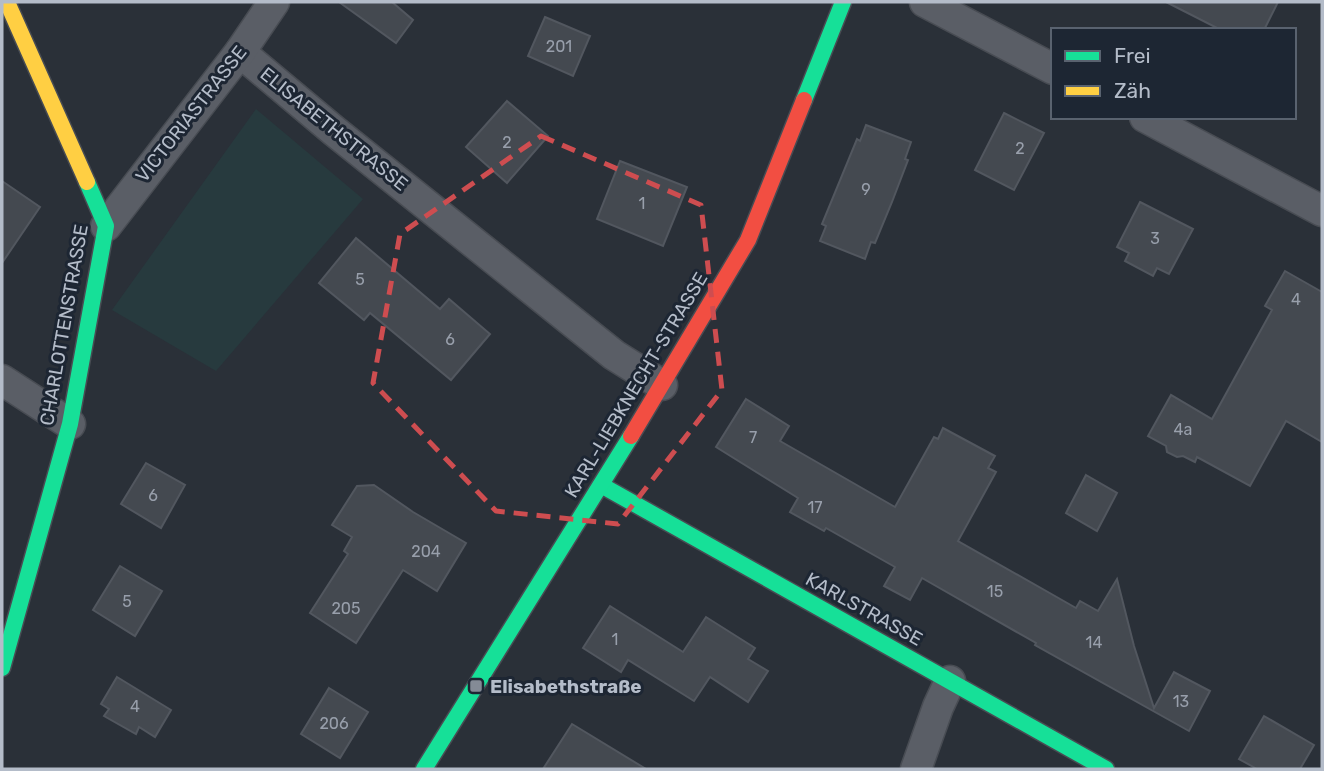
<svg xmlns="http://www.w3.org/2000/svg" width="1324" height="771" font-family="Rubik,sans-serif">
  <rect width="100%" height="100%" fill="#2a3038"/>
  <polygon fill="#273a3e" points="256,109 363,199 216,371 112,310"/>
  <g fill="#444950" stroke="#52575f" stroke-width="2">
    <polygon points="339,2 392,2 413,20 396,43"/>
    <polygon points="1166,2 1278,2 1264,30 1221,30"/>
    <polygon points="545,17 590,36 573,76 528,56"/>
    <polygon points="507,101 548,136 507,183 466,147"/>
    <polygon points="1004,113 1044,133 1014,190 975,170"/>
    <polygon points="866,125 911,142 905,159 908,160 892,202 875,243 871,242 865,259 820,241 826,226 822,224 857,139 860,141"/>
    <polygon points="620,161 687,187 663,246 597,219"/>
    <polygon points="2,181 40,207 2,263"/>
    <polygon points="1140,202 1193,229 1169,274 1157,268 1153,276 1125,261 1129,253 1117,247"/>
    <polygon points="356,238 440,309 449,299 490,334 451,380 370,313 364,320 319,283"/>
    <polygon points="1285,271 1322,292 1322,442 1286,421 1250,486 1197,457 1195,462 1183,456 1177,457 1167,452 1166,446 1148,436 1171,395 1212,419 1272,310 1265,306"/>
    <polygon points="746,399 789,426 780,441 895,507 934,437 938,439 943,428 995,456 988,468 996,472 958,541 1076,608 1080,601 1098,611 1117,579 1134,646 1154,708 1174,672 1210,691 1189,731 1035,645 1036,643 922,578 910,600 884,586 895,567 826,528 824,531 790,512 798,498 716,447"/>
    <polygon points="146,463 185,485 161,528 121,504"/>
    <polygon points="1086,475 1117,493 1097,531 1066,513"/>
    <polygon points="374,485 413,512 466,543 437,591 403,570 356,643 310,613 348,554 344,551 352,537 332,525 357,486"/>
    <polygon points="120,566 162,591 135,636 93,610"/>
    <polygon points="610,606 683,652 706,617 755,648 748,659 768,671 748,702 710,677 694,701 628,660 621,672 583,648"/>
    <polygon points="117,677 171,710 155,737 139,727 136,734 104,716 109,709 101,704"/>
    <polygon points="329,688 368,712 340,758 301,734"/>
    <polygon points="1264,716 1314,745 1300,769 1257,769 1239,759"/>
    <polygon points="572,724 646,769 543,769"/>
  </g>
  <g fill="none" stroke-linecap="round" stroke-linejoin="round">
    <defs>
      <g id="street">
        <polyline points="925,2 1053,69"/>
        <polyline points="240,52 333,130 614,355 662,385"/>
        <polyline points="1145,117 1322,211"/>
        <polyline points="106,226 240,52 274,2"/>
        <polyline points="2,380 70,424"/>
        <polyline points="916,769 938,707 950,681"/>
      </g>
      <g id="fast">
        <polyline points="804,100 843,2"/>
        <polyline points="601,485 1106,769"/>
        <polyline points="2,668 70,424 106,226 87,182"/>
        <polyline points="424,769 631,436"/>
      </g>
      <polyline id="slow" points="7,2 87,182"/>
      <polyline id="jam" points="631,436 748,240 804,100"/>
    </defs>
    <use href="#street" stroke="#484c53" stroke-width="33"/>
    <use href="#fast" stroke="#484c53" stroke-width="19"/>
    <use href="#slow" stroke="#484c53" stroke-width="19"/>
    <use href="#jam" stroke="#484c53" stroke-width="19"/>
    <use href="#street" stroke="#5a5e66" stroke-width="30"/>
    <use href="#fast" stroke="#16e098" stroke-width="16"/>
    <use href="#slow" stroke="#ffcf43" stroke-width="16"/>
    <use href="#jam" stroke="#f24e42" stroke-width="16"/>
  </g>
  <path fill="none" stroke="#ce4d50" stroke-width="5" stroke-dasharray="14 9" stroke-linejoin="round" d="M541 136 701 205 722 390 618 524 496 511 373 383 400 234Z"/>
  <rect fill="#848b96" stroke="#1d2633" stroke-width="2.5" x="469" y="679" width="14" height="14" rx="3.5"/>
  <g text-anchor="middle" dominant-baseline="central" stroke-width="6" stroke-linejoin="round" paint-order="stroke">
    <g font-size="16" fill="#989fab">
      <text x="559" y="46">201</text>
      <text x="507" y="142">2</text>
      <text x="1020" y="148">2</text>
      <text x="866" y="189">9</text>
      <text x="642" y="203">1</text>
      <text x="1155" y="238">3</text>
      <text x="360" y="279">5</text>
      <text x="1296" y="299">4</text>
      <text x="450" y="339">6</text>
      <text x="1183" y="429">4a</text>
      <text x="753" y="437">7</text>
      <text x="153" y="495">6</text>
      <text x="815" y="507">17</text>
      <text x="426" y="551">204</text>
      <text x="995" y="591">15</text>
      <text x="127" y="601">5</text>
      <text x="346" y="608">205</text>
      <text x="615" y="639">1</text>
      <text x="1094" y="642">14</text>
      <text x="1181" y="701">13</text>
      <text x="135" y="706">4</text>
      <text x="334" y="723">206</text>
    </g>
    <g font-size="19" fill="#b4bcc9" stroke="#1d2633">
      <text transform="translate(191 114) rotate(-52)">VICTORIASTRASSE</text>
      <text transform="translate(334 129) rotate(39)">ELISABETHSTRASSE</text>
      <text transform="translate(64 325) rotate(-80)">CHARLOTTENSTRASSE</text>
      <text transform="translate(636 385) rotate(-59)">KARL-LIEBKNECHT-STRASSE</text>
      <text transform="translate(864 609) rotate(29)">KARLSTRASSE</text>
    </g>
    <g font-size="19" font-weight="bold" fill="#b4bcc9" stroke="#1d2633" text-anchor="start">
      <text x="490" y="686">Elisabethstraße</text>
    </g>
  </g>
  <rect width="1324" height="771" fill="none" stroke="#b4bcc9" stroke-width="7"/>
  <rect x="1051" y="28" width="245" height="91" fill="#1d2633" stroke="#59626f" stroke-width="2"/>
  <rect x="1065" y="51" width="35" height="10" fill="#16e098" stroke="#59626f" stroke-width="2"/>
  <text x="1114" y="63" font-size="21" fill="#b4bcc9">Frei</text>
  <rect x="1065" y="86" width="35" height="10" fill="#ffcf43" stroke="#59626f" stroke-width="2"/>
  <text x="1114" y="98" font-size="21" fill="#b4bcc9">Zäh</text>
</svg>
